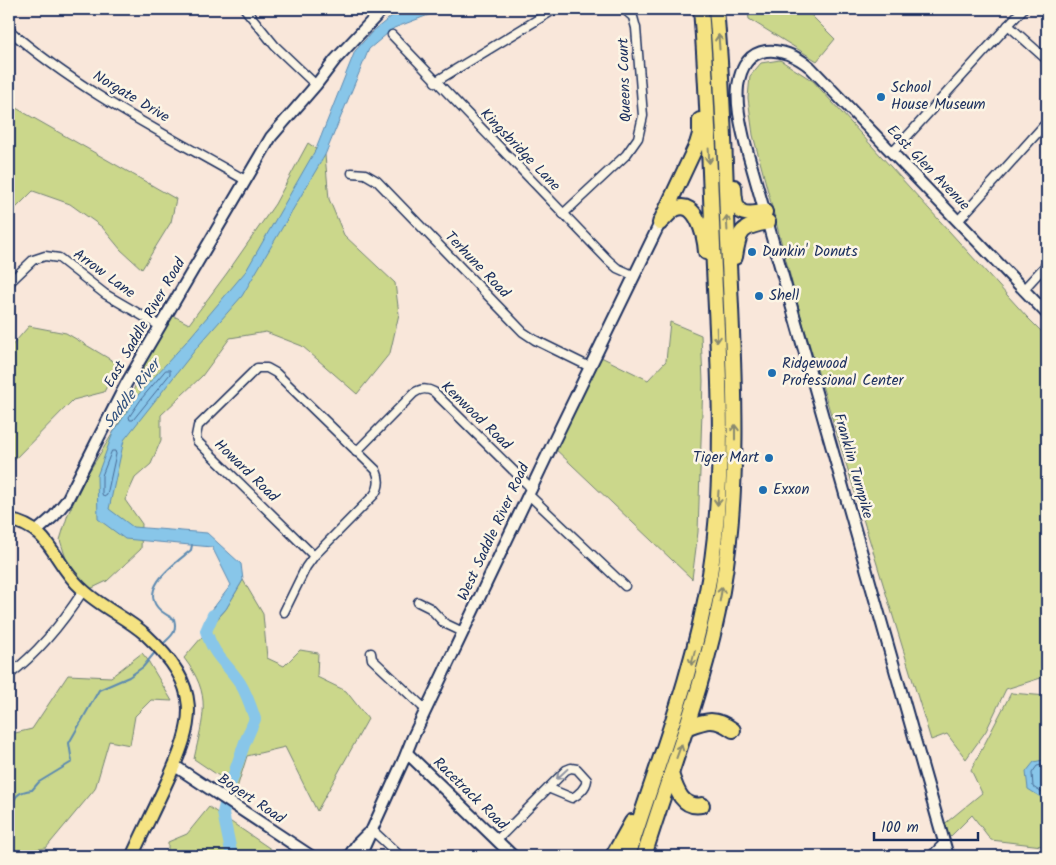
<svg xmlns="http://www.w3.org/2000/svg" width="1056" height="865" font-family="Kalam,sans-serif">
  <rect width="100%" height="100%" fill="#f9e7da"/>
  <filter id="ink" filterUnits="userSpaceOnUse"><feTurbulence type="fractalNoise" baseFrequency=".02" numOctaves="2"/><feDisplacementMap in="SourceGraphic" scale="10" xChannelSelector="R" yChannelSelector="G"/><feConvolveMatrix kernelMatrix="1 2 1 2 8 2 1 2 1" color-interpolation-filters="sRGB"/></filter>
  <g filter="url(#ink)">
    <g fill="#cbd78b" stroke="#738374">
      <polygon points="749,9 805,9 835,39 817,61 749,19 748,12"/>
      <polygon points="780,60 813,81 1027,317 1047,337 1047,676 1006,689 986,731 966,759 947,734 931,740 801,317 753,135 748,98 750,76 761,63"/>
      <polygon points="9,104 176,199 171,222 142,269 121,250 102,227 70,204 33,191 9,215"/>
      <polygon points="308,143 325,155 329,199 344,235 395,283 399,314 390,353 357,394 302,346 266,332 230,338 202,376 161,415 161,440 151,464 135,478 125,500 142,524 141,549 107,581 86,591 69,568 60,540 68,514 88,473 116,428 149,356 172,315 189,324 227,273 275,204"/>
      <polygon points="670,322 701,335 703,381 698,532 692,579 551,445 597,355 648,380 666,361"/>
      <polygon points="29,326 66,333 118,364 104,392 73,400 9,465 9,349"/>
      <path d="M243 580 263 614 267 658 284 666 300 650 318 653 317 677 346 691 368 719 317 811 285 747 247 756 237 788 194 759C203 716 213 696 184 658L226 609Z"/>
      <polygon points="142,653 147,659 172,701 151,700 135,716 130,745 109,741 95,789 46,848 9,853 9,732 11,734 32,729 68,675 111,677"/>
      <polygon points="1011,693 1047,696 1047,843 1042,846 991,840 972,815 944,843 942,826 982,793 971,770"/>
      <polygon points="209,807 281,856 168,856 168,842 187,834"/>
    </g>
    <g fill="#88c6e9" stroke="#5c8ab1">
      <polygon points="417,9 436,9 431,14 394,28 369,49 325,155 242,296 199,345 124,440 109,509 133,527 207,533 241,564 243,580 226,609 206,631 205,619 231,585 212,547 125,539 98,519 97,476 113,433 138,395 186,342 246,271 316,149 355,51 372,32 392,16"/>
      <polygon points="1047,759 1047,801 1028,789 1026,772 1034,762"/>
    </g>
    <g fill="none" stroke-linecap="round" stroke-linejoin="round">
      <g stroke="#476b96" stroke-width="1">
        <polygon points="166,370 170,370 170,374 133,420 130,420 129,417 142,398"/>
        <polygon points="112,451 115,451 116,454 107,495 104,497 102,494 102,476"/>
        <polyline points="1047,764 1037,766 1032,773 1033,787 1047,796"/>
      </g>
      <g stroke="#5c8ab1" stroke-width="2">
        <path d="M161 646C170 636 178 634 174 619 170 617 165 614 161 611 136 589 176 563 191 550L192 545"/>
        <path d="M9 814C15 800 13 792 32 790L39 782 72 762 69 743 99 690 129 677 143 667 156 651"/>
      </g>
      <path stroke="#88c6e9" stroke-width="12" d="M213 615 206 631C214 657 226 662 240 683 247 694 251 707 255 719L245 742 229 788 223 813 232 856"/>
      <defs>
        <g id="street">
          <polyline points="245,9 275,46 316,85"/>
          <polyline points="1008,25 1047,60"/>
          <path d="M9 30C79 91 165 134 245 180"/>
          <polyline points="392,35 608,260 617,268 635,276"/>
          <polyline points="435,82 555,9"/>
          <polyline points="892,153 1023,9"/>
          <polyline points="352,173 365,174 377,181 523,332 535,340 590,367"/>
          <polyline points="563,214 626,155 638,138 643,116 636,28 633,17 624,9"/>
          <polyline points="958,221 1047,122"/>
          <polyline points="9,283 33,260 45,256 59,258 105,294 160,326"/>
          <polyline points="1023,290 1047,264"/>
          <path d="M356 452 414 393C421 388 427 388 434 392L532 489"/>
          <polyline points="529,495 625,586"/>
          <polyline points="418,602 430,608 444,623 463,632"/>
          <path d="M284 612 306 567 314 556 374 495C380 487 380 479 376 470L276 373 267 368H257L198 426 196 436 197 441 314 556"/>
          <polyline points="371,653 372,659 426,710"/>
          <path d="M9 675C39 652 63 622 83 591"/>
          <polyline points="371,829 400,856"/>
          <path d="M497 840 566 770 571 768 577 769 587 780C586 788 578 795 572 798L548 788"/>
          <polyline points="931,856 944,843"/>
        </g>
        <g id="secondary">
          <polyline points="37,531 54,516 67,500 126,384 271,137 316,85 335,60 383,9"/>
          <polyline points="407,753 513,856"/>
          <polyline points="175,766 311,856"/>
          <polyline points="349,856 357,844 367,834"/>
          <polyline points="360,856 404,759 412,739 552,445 660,223"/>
          <path d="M948 856 745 143C741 125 736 106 738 86 744 41 782 44 810 67L1047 314"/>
        </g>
        <path id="primary" d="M9 520C52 528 53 563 81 588 100 607 126 617 146 635 202 687 196 720 166 784 155 808 143 832 132 856"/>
        <g id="highway">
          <path d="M734 187C735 214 740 216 765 212"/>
          <path d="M663 220C666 217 670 212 675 209 697 198 705 238 706 252"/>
          <polyline points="660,223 697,144 700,134 700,120"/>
          <path d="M735 257C739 230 741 227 768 222"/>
          <path d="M688 727C707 720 715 717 733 730"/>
          <path d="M671 774C676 789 682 809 702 805"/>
          <polyline points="613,856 632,822"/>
          <path d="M628 856C658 761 694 673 710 574 726 473 719 370 714 268 710 182 708 95 701 9"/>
          <path d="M644 856C671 768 706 683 722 591 741 482 734 373 729 264 725 179 724 93 716 9"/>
        </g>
      </defs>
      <use href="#street" stroke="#1b2f5e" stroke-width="11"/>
      <use href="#secondary" stroke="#1b2f5e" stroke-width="14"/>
      <use href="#primary" stroke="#1b2f5e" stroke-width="15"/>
      <use href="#highway" stroke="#1b2f5e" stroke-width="18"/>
      <use href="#street" stroke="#fcf5e5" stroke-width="8"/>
      <use href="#secondary" stroke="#fcf5e5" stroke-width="10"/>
      <use href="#primary" stroke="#f5e382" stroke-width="11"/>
      <use href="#highway" stroke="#f5e382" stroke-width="14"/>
    </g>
    <defs><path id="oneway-shaft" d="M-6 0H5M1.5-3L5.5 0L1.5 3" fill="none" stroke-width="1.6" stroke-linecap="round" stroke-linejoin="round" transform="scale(1.25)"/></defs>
    <g stroke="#888970">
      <use href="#oneway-shaft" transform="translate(719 42) rotate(-94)"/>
      <use href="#oneway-shaft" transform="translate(709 156) rotate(87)"/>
      <use href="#oneway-shaft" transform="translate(727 223) rotate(-93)"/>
      <use href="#oneway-shaft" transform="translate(717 335) rotate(88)"/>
      <use href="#oneway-shaft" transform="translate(735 432) rotate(-90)"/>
      <use href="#oneway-shaft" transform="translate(718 498) rotate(94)"/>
      <use href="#oneway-shaft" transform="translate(721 594) rotate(-80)"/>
      <use href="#oneway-shaft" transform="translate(693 658) rotate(104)"/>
      <use href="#oneway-shaft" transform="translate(679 751) rotate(-70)"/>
    </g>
    <use stroke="#8c92a2" href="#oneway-shaft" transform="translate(562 774) rotate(137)"/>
  </g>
  <g fill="#1f6fb2" stroke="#fcf5e5" stroke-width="2">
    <circle cx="881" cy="97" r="5"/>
    <circle cx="752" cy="252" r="5"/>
    <circle cx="759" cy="296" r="5"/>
    <circle cx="772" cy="373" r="5"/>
    <circle cx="769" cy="458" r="5"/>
    <circle cx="763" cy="490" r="5"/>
  </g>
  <g text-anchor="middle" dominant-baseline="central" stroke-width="5" stroke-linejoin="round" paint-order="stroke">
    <g font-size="15" fill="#1b2f5e" stroke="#fcf5e5">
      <text transform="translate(625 80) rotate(-92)">Queens Court</text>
      <text transform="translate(131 97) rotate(31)">Norgate Drive</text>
      <text transform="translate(520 150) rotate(46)">Kingsbridge Lane</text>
      <text transform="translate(928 168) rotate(46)">East Glen Avenue</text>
      <text transform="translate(477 265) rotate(46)">Terhune Road</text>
      <text transform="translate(104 274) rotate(36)">Arrow Lane</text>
      <text transform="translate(145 323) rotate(-60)">East Saddle River Road</text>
      <text transform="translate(476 416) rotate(44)">Kenwood Road</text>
      <text transform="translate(853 466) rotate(74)">Franklin Turnpike</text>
      <text transform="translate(246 471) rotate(44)">Howard Road</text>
      <text transform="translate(494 532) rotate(-65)">West Saddle River Road</text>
      <text transform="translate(470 794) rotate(44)">Racetrack Road</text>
      <text transform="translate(251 799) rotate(34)">Bogert Road</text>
    </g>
    <g font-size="15" fill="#1b2f5e" stroke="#fcf5e5" text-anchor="start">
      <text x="891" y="88">School<tspan x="891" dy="17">House Museum</tspan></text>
      <text x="762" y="252">Dunkin' Donuts</text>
      <text x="769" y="296">Shell</text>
      <text x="782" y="364">Ridgewood<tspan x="782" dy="17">Professional Center</tspan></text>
      <text x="759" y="458" text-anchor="end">Tiger Mart</text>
      <text x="773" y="490">Exxon</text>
    </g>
    <g font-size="16" font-style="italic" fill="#365581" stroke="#fcf5e5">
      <text transform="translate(132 394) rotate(-52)">Saddle River</text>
    </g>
  </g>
  <rect width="1056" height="865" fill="none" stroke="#fcf5e5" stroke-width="30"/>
  <rect x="15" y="15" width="1026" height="835" fill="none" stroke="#1b2f5e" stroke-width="2" filter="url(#ink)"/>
  <path d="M874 832v8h104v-8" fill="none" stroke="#1b2f5e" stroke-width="2.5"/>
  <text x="881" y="832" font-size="15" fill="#1b2f5e" stroke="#fcf5e5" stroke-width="4" paint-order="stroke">100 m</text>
</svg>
